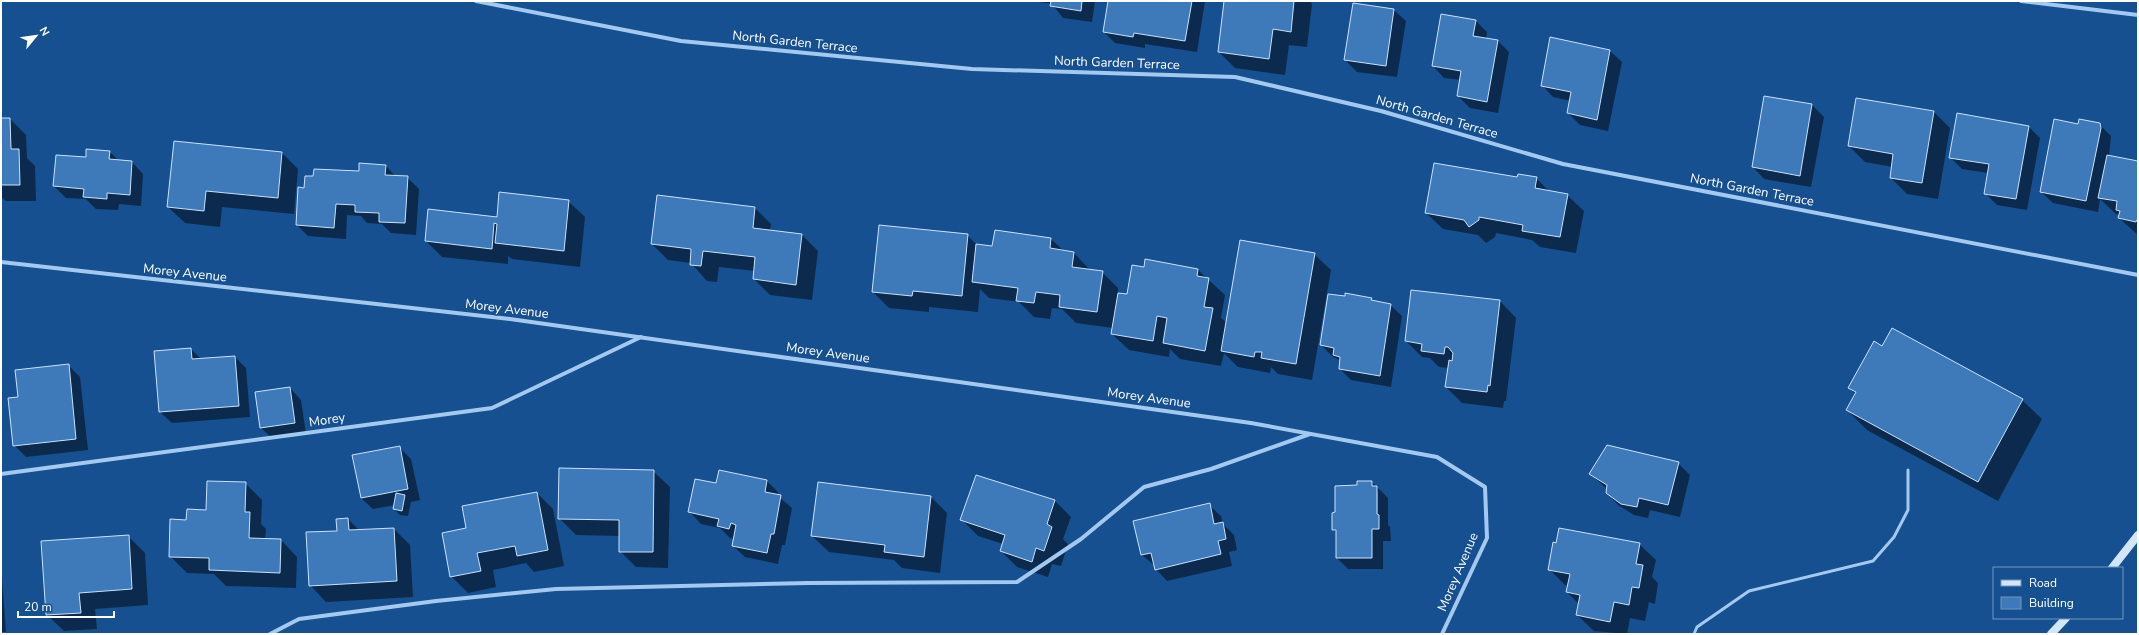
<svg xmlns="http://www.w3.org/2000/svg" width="2139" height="635" font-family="'Nunito Sans',sans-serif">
  <rect width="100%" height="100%" fill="#165090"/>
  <g fill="#0007" fill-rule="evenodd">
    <polygon points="1033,1 1095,1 1092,22 1063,18 1052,4"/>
    <polygon points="1109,1 1205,1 1197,52 1145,44 1145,48 1115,43 1104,32"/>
    <polygon points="1225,1 1309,1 1312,4 1307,47 1289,45 1285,75 1235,68 1219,52"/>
    <polygon points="1394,10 1406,21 1397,77 1357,72 1345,60"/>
    <polygon points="1476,21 1487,32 1486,39 1498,41 1509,52 1498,113 1470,108 1458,96 1461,80 1444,78 1433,66"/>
    <polygon points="1610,51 1622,62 1608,131 1580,125 1568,113 1571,101 1553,97 1542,85"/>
    <polygon points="1765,97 1812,105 1824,117 1811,187 1764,179 1753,167"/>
    <polygon points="1934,112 1950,128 1938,199 1907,194 1891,178 1893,167 1865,162 1849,146"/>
    <polygon points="1,119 10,119 26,135 27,158 35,166 36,201 6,201 1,197"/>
    <polygon points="2099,124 2111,136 2109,156 2138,162 2138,235 2119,218 2120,215 2116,214 2100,199 2098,212 2053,203 2041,192 2079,125"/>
    <polygon points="2029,127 2040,138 2027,210 1997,205 1985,193 1988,173 1962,169 1950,157"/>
    <polygon points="174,142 282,153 298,169 294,214 222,207 220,227 185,223 168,207"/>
    <polygon points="110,152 119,161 132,162 143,174 141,206 119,204 118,210 96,209 86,199 66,198 54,186 87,159"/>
    <polygon points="386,166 396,177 407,177 419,189 416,235 391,233 382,224 367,223 361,216 347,215 346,239 308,236 297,225 305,189"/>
    <polygon points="1518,178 1536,178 1550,192 1567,195 1584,211 1576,253 1540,247 1532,240 1496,233 1495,237 1486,243 1478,235 1443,229 1426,213"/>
    <polygon points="568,201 585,217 580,267 512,259 508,256 508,264 442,257 426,241 498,218"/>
    <polygon points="755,208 771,224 770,231 802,235 818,251 812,300 770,295 754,279 755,271 719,267 717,282 707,281 691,263 668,260 652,244"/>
    <polygon points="967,235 977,245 993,247 1051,239 1064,251 1074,253 1090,270 1102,272 1118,288 1118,294 1128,295 1144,268 1146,261 1198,270 1225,295 1221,318 1227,323 1314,254 1331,270 1312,380 1278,374 1271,367 1270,373 1238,367 1224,353 1221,366 1180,359 1170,349 1169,357 1129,350 1112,334 1113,328 1076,323 1062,309 1052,308 1050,319 1034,317 1019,302 989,298 980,289 978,312 929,307 929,312 889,308 873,292"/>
    <polygon points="1412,291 1500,301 1516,318 1506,401 1504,401 1503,408 1462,403 1446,387 1449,368 1439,367 1430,358 1422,357 1406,341"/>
    <polygon points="1346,297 1371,298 1374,302 1390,305 1402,316 1391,387 1351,380 1340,369 1341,361 1333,357 1321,345"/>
    <polygon points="1883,348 2022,400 2042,419 1998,501 1867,430 1847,410 1856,394 1849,388"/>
    <polygon points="191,349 201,359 235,357 246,368 250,417 172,423 160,412"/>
    <polygon points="68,365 80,377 88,450 26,457 14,445 19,398"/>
    <polygon points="290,388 301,400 306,434 273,439 261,428"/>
    <polygon points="399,447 411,459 420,500 411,502 408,516 400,515 394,509 395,505 373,509 361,498"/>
    <polygon points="1678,463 1690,475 1680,517 1650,510 1648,518 1634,515 1618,505 1607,493 1607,489 1590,474"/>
    <polygon points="653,471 670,487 668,568 636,567 620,551 620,536 576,535 559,518"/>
    <polygon points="767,481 778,492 778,496 792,508 785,545 782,545 778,564 745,557 733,546 734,539 730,538 720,528 701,524 690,512 717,484"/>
    <path d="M1372 482 1388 498V525L1390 527 1391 541H1383V569H1348L1337 558V533L1333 530 1336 513 1358 486ZM1376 492H1378V519H1376Z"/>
    <polygon points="245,483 262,500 261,524 266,529 265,540 281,540 297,557 296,588 226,586 214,574 187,573 170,556 187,521 207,511"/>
    <polygon points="537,493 553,509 564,566 534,572 526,563 493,570 496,587 468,593 451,576 467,529"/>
    <polygon points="931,497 947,513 940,573 902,568 894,560 829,552 812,536"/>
    <polygon points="1054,500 1071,517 1063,539 1068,544 1061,566 1052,564 1048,577 1017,567 1001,551 1003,544 978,536 962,520"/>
    <polygon points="1209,505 1221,516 1223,524 1234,535 1237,550 1229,552 1232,566 1167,581 1156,569 1155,566 1141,554"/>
    <polygon points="348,519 359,530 394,529 410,545 413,597 326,602 310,585 338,532"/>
    <polygon points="128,536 145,553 148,605 95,609 97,629 64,631 47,615"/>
    <polygon points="1639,544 1656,560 1652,577 1658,583 1655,604 1649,602 1645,621 1630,618 1627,634 1594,631 1577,615 1579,604 1567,592 1568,586 1565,585 1549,569"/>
    <polygon points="1,565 6,632 1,632"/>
  </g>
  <g fill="#3e79b9" stroke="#cae2fb">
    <polygon points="1051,1 1082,1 1081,11 1050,6"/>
    <polygon points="1108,1 1192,1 1185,41 1134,33 1133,37 1103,32"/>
    <polygon points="1224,1 1294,1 1291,32 1273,29 1269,59 1218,52"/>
    <polygon points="1353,3 1394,9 1386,66 1344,60"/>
    <polygon points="1441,14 1476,20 1473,36 1498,40 1487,102 1457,96 1461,71 1432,66"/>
    <polygon points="1550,37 1610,50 1597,120 1567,113 1571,92 1541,86"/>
    <polygon points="1764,96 1812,104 1800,176 1752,167"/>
    <polygon points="1856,98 1934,111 1922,183 1890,178 1893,154 1848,146"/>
    <polygon points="1957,113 2029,126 2016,199 1984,194 1989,164 1949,158"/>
    <polygon points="1,118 10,118 11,149 19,149 20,185 1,185"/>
    <polygon points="2054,119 2078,124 2079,119 2100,123 2101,128 2086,201 2040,192"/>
    <polygon points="174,141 282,152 278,198 206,191 204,211 167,207"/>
    <polygon points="86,149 110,151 109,159 132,161 130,195 107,193 107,199 83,197 84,189 53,186 56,155 86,157"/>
    <polygon points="2107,155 2138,161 2138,218 2136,222 2118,218 2120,211 2116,210 2117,201 2098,198"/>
    <polygon points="359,163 386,165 385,175 408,176 405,223 379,222 379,213 355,212 355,205 336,204 334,228 296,225 298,187 304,188 305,176 313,176 314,169 359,171"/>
    <polygon points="1434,163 1517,177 1518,174 1537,177 1535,188 1568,194 1560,237 1522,231 1523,225 1479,217 1479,220 1469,227 1464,220 1425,213"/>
    <polygon points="499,192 569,200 564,251 495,243 497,224 494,223 492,249 425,241 428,209 497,217"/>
    <polygon points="657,195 755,207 753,228 802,234 796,285 753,279 755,257 703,251 701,266 690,265 691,249 651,244"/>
    <polygon points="879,225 968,234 962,296 913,291 912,296 872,292"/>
    <polygon points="995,230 1051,238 1050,248 1074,252 1072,267 1103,271 1097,312 1059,307 1060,295 1036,292 1034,303 1016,301 1018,288 972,282 976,244 992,246"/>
    <polygon points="1240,240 1315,253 1296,364 1261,358 1262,352 1255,352 1254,357 1221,351"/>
    <polygon points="1145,259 1198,269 1197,276 1209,278 1204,307 1213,308 1205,351 1163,343 1167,318 1157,316 1153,341 1111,334 1118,293 1127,294 1132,265 1144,267"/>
    <polygon points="1411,290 1500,300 1490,386 1488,385 1487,392 1445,387 1449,360 1452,361 1453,353 1448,347 1445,347 1444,354 1421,351 1422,344 1405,341"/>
    <polygon points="1345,293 1372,298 1371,300 1391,304 1380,376 1339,369 1340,357 1333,355 1334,348 1320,345 1328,294 1345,296"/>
    <polygon points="1892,328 2023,399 1978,482 1846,410 1856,392 1848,388 1874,341 1882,346"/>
    <polygon points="191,348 192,359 235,356 239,406 159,412 154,351"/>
    <polygon points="69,364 76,439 13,446 8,398 18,397 15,370"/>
    <polygon points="290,387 295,423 260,428 255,392"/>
    <polygon points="1607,445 1679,462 1668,505 1639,498 1637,507 1621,504 1606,493 1607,485 1589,474"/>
    <polygon points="400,446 408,489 361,498 352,455"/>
    <polygon points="559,468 654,470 653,552 619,552 619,520 558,519"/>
    <polygon points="719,470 767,480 765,492 781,495 774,534 771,534 767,553 732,546 736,525 731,523 729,529 717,526 719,519 688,512 695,479 716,483"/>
    <polygon points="976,475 1055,500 1047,524 1052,527 1044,551 1036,548 1032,562 1000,551 1005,535 960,520"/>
    <polygon points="207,481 246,482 245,512 250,512 249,538 281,539 280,573 209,570 209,558 169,557 170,519 186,520 187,509 206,510"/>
    <polygon points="1357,481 1372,481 1372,486 1377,486 1377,514 1379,515 1379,529 1372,529 1372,558 1336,558 1336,530 1332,530 1332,513 1335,512 1335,486 1357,485"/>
    <polygon points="818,482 931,496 924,557 884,552 885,545 811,536"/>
    <polygon points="537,492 548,550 517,556 515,546 477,553 481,571 450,577 442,533 466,528 462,506"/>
    <polygon points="396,493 405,495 402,511 393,509"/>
    <polygon points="1210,503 1214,524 1223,522 1226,539 1218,541 1221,554 1155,570 1151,553 1141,555 1133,521"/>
    <polygon points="348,518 349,530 394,528 397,581 309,586 306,532 337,531 336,519"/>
    <polygon points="1559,528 1640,543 1636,564 1643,565 1639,588 1632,587 1629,605 1614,602 1610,622 1576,615 1580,595 1566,592 1570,574 1548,570 1553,542 1556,543"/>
    <polygon points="129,535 132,589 79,593 81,613 46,615 41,541"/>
  </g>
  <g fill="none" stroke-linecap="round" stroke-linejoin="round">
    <polyline stroke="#a3c9f0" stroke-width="3" points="1694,634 1697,627 1749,591 1873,561 1894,537 1908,510 1908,470"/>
    <g stroke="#a3c9f0" stroke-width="4">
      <polyline points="476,1 681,41 972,69 1235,77 1381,111 1563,164 2138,275"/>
      <polyline points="2021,1 2138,15"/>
      <polyline points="1,262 510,319 1251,423 1437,457 1485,487 1487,538 1442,634"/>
      <polyline points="1,474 492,408 641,337"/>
      <polyline points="270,634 299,619 436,601 556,589 808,583 1017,582 1081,539 1144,487 1211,469 1310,434"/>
    </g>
    <g stroke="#d1e5fb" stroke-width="8">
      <polyline points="2112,568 2138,535"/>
      <polyline points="2051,634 2066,618"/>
    </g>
  </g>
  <g text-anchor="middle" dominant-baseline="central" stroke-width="3" stroke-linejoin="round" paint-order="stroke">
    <g font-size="13" fill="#fff" stroke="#165090">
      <text transform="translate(795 42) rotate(6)">North Garden Terrace</text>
      <text transform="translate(1117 63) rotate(2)">North Garden Terrace</text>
      <text transform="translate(1437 117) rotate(16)">North Garden Terrace</text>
      <text transform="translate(1752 190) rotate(11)">North Garden Terrace</text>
      <text transform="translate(185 273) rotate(6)">Morey Avenue</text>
      <text transform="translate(507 309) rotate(7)">Morey Avenue</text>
      <text transform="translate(828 353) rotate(8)">Morey Avenue</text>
      <text transform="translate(1149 398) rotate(8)">Morey Avenue</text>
      <text transform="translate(327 420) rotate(-8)">Morey</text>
      <text transform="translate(1458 572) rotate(-67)">Morey Avenue</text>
    </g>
  </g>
  <rect width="2139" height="635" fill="none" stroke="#ffffff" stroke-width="4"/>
  <rect x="1993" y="567" width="130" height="52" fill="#165090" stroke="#7396bc"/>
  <rect x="2001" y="580" width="20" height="6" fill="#d1e5fb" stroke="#7396bc"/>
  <text x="2029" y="587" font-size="12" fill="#ffffff">Road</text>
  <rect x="2001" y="597" width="20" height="12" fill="#3e79b9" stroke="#7396bc"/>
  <text x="2029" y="607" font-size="12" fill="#ffffff">Building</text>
  <g transform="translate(36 36) rotate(61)" stroke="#165090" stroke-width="3" paint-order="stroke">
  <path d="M0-3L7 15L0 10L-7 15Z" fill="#ffffff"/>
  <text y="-6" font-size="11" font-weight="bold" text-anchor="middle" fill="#ffffff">N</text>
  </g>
  <path d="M18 611v6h96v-6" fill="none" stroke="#ffffff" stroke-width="2"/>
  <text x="24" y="611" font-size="12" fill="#ffffff" stroke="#165090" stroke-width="3" paint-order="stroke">20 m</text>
</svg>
